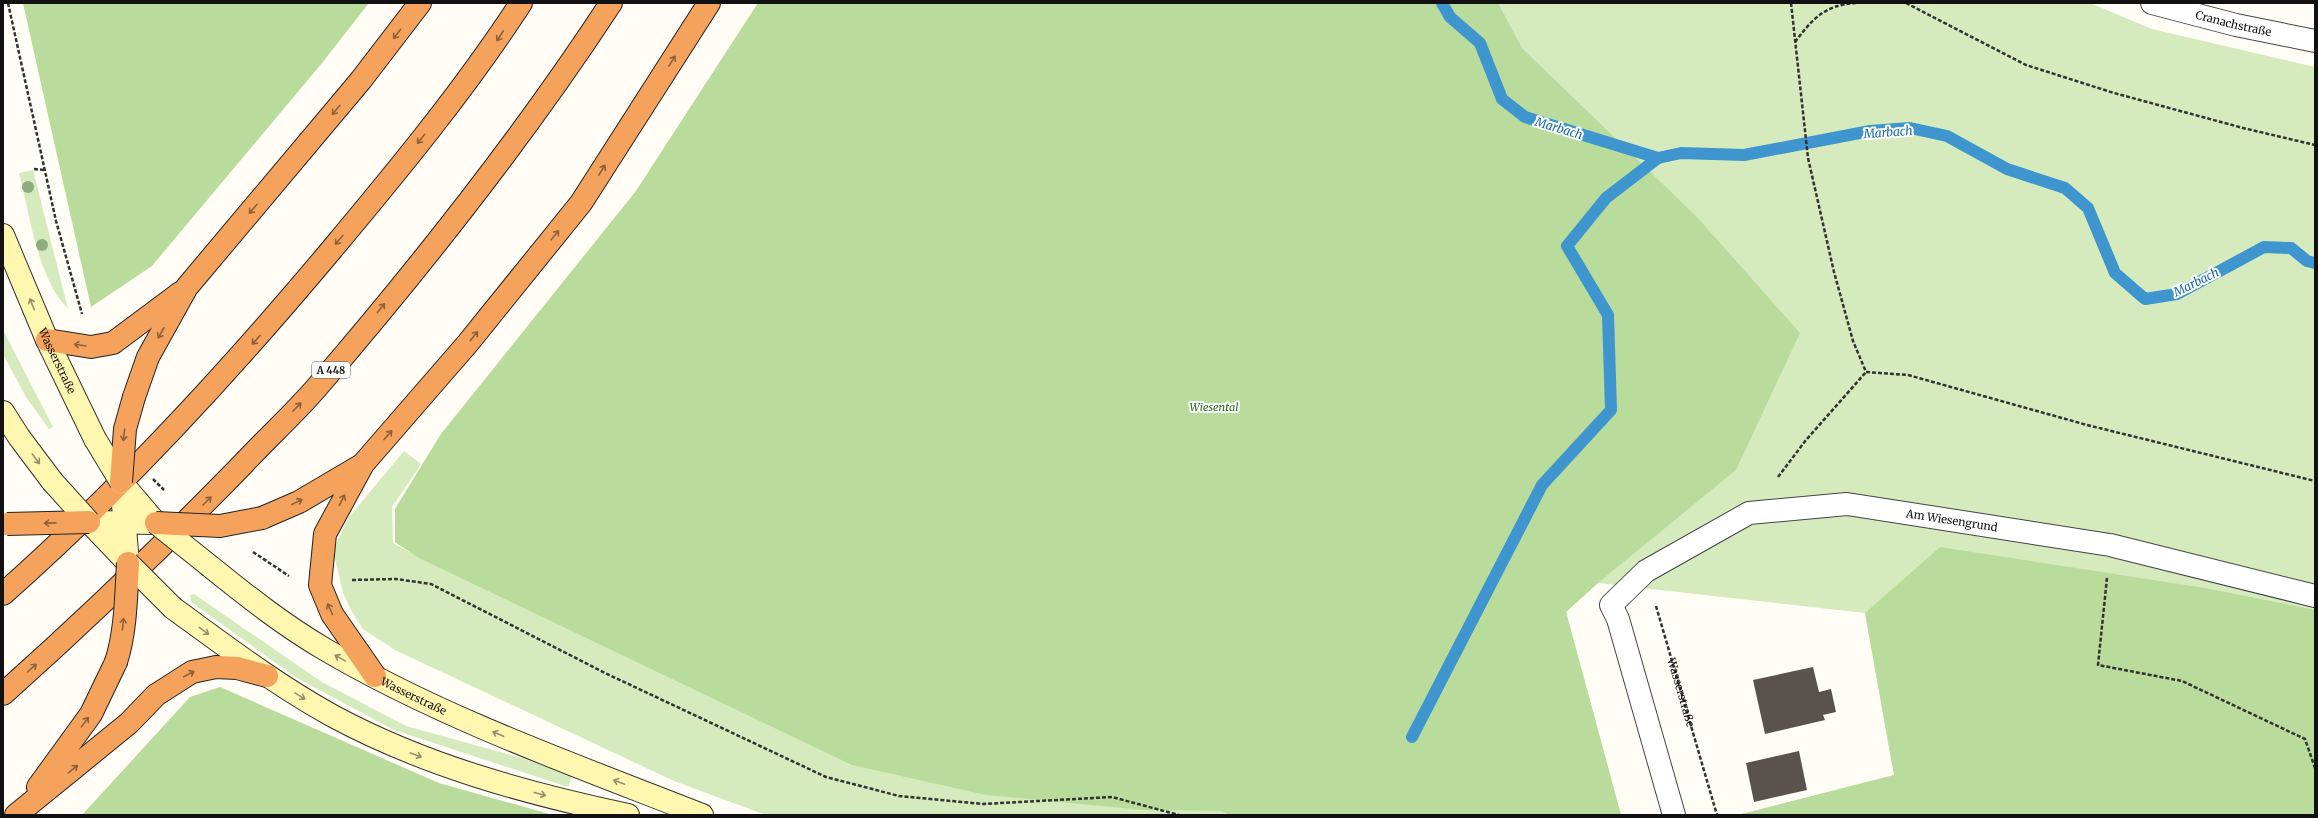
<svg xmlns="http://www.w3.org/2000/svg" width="2318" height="818" font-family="Merriweather,serif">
  <rect width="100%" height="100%" fill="#fffdf5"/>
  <g fill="#d5ebbd">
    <polygon points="758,3 2090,3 2152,29 2315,67 2315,815 1738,815 1894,775 1865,613 1598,583 1566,612 1621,815 766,815 674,781 395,650 363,629 351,610 343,593 333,550 349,517 404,451 421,464 392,507 393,543 411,553 395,542 395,509 441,434 636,191"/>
    <path d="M33 170 68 309C37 277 30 215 19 173Z"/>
    <polygon points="3,330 53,427 49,429 26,397 3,354"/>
    <polygon points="194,594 322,682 406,726 522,758 572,776 568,787 394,730 297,678 191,602 190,595"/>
  </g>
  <g fill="#b9dc9c">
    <polygon points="23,3 369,3 322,63 152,266 91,307"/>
    <polygon points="758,3 1498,3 1522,48 1697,217 1800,333 1736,470 1598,583 1566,612 1621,815 1229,815 1222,811 1143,810 986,795 852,765 419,558 395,542 395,509 441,434 636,191"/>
    <polygon points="1940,547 2205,588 2315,610 2315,815 1738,815 1894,775 1865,613"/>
    <polygon points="220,687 439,783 553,815 82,815 190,697"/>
  </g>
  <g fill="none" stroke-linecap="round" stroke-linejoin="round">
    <g stroke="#3f96cf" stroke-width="12">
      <polyline points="1442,3 1450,17 1480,43 1502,99 1525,117 1658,158 1681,153 1744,155 1870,131 1910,128 1947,136 2007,169 2065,188 2088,208 2115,273 2145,299 2177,294 2264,247 2291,248 2307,261 2315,263"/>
      <polyline points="1412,737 1542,485 1611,410 1608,315 1567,246 1606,198 1658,158"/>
    </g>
  </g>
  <g fill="#5a524d">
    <polygon points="1813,667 1819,692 1831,689 1836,712 1823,715 1825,720 1765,734 1753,680"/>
    <polygon points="1799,751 1807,790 1754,802 1746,763"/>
  </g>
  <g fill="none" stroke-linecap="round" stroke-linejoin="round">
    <defs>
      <g id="minor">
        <path id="s2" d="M2152 3 2236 25 2315 41"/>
        <path id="s3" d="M1674 815 1618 619 1611 605 1646 571 1749 513 1847 504 2110 545 2315 596"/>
      </g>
      <g id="secondary">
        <path id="s4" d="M3 235 47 340 95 439"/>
        <polyline points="3,412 19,437 52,481"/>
        <polyline points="121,482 128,563"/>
        <polyline points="121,482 156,523"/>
        <polyline points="89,522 156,523"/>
        <polyline points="89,522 128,563"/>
        <path id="s5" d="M211 567C248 597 285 626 326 650 444 719 575 765 702 815"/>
        <path d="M173 608C224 645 275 684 331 715 423 765 525 793 628 815"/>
      </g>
      <g id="motorway">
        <polyline points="47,340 91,347 113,343 180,293"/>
        <polyline points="134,397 148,357 187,287 361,80 420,3"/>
        <polyline points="262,518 299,502 360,466"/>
        <path d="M3 594C123 488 231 370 333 248 399 169 465 89 521 3"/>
        <polyline points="375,676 332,614 320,585 325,534 363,464 468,343 581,203 709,3"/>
        <path d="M3 694C86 620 166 543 244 463 268 437 295 413 318 386 422 265 524 136 611 3"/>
        <polyline points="38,787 91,714 116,662"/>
        <polyline points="16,815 129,723 156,695 192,672 216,667 237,668 267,676"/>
      </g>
    </defs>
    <use href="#minor" stroke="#444" stroke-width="24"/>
    <use href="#secondary" stroke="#333" stroke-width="24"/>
    <use href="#motorway" stroke="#222" stroke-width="24"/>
    <g stroke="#333" stroke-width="2.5" stroke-dasharray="4 2" stroke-linecap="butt">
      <polyline points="8,3 56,221 82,314"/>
      <polyline points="1791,3 1808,158 1834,272 1853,341 1866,372"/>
      <polyline points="1906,3 2026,65 2114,93 2243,128 2315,145"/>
      <path d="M1795 42C1813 18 1825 5 1856 3"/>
      <polyline points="34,169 44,170"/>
      <polyline points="1866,372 1908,375 2087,425 2315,481"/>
      <polyline points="1778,477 1806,440 1866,372"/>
      <polyline points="253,552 289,576"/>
      <polyline points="2107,578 2098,665 2182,681 2305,739 2315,768"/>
      <polyline points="352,580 396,579 431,584 605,673 826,777 899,796 983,804 1112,797 1179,815"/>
      <path id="s1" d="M1656 606 1717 815"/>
    </g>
    <use href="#minor" stroke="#fff" stroke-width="22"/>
    <use href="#secondary" stroke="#fff6b0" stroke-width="22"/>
    <use href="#motorway" stroke="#f5a25d" stroke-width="22"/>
    <defs>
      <g id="secondary-bridge">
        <polyline points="95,439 121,482"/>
        <polyline points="52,481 89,522"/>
        <polyline points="156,523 211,567"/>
        <polyline points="128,563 173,608"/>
      </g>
      <g id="motorway-bridge">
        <polyline points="121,482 125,429 134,397"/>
        <polyline points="156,523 220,526 262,518"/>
        <polyline points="7,524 89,522"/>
        <path d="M116 662C126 631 126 596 128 563"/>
      </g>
    </defs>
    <use href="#secondary-bridge" stroke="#333" stroke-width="24" stroke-linecap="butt"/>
    <use href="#motorway-bridge" stroke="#222" stroke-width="24" stroke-linecap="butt"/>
    <polyline stroke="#333" stroke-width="2.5" stroke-dasharray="4 2" stroke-linecap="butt" points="153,479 164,490"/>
    <use href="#secondary-bridge" stroke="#fff6b0" stroke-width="22"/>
    <use href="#motorway-bridge" stroke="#f5a25d" stroke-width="22"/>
  </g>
  <g fill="#8dad7f">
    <circle cx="28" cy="187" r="6"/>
    <circle cx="42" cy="245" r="6"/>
  </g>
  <defs><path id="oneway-shaft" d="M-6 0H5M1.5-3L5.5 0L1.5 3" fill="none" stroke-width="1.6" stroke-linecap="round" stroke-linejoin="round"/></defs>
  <g stroke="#8e613b">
    <use href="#oneway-shaft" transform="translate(397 34) rotate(128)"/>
    <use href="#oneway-shaft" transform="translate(500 36) rotate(123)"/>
    <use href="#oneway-shaft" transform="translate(672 61) rotate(-58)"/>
    <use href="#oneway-shaft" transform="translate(336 110) rotate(130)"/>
    <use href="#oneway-shaft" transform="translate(421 139) rotate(128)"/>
    <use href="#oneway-shaft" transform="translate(602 170) rotate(-58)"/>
    <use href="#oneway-shaft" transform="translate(253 209) rotate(130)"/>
    <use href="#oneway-shaft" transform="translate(555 235) rotate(-51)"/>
    <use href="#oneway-shaft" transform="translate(339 240) rotate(130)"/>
    <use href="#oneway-shaft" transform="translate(381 308) rotate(-51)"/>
    <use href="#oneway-shaft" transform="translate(161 333) rotate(119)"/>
    <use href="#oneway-shaft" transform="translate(474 336) rotate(-51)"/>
    <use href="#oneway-shaft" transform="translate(256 340) rotate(132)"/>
    <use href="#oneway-shaft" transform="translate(80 345) rotate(-171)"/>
    <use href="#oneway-shaft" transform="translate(297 407) rotate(-46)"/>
    <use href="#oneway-shaft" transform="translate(124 435) rotate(96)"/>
    <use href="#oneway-shaft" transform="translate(388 435) rotate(-49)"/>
    <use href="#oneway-shaft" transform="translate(342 500) rotate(-63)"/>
    <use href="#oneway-shaft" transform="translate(207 501) rotate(-45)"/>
    <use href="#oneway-shaft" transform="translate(297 502) rotate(-26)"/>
    <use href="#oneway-shaft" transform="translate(50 523) rotate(179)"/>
    <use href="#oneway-shaft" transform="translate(330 609) rotate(-114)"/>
    <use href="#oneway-shaft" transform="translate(123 624) rotate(-84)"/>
    <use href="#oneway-shaft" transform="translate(32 668) rotate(-42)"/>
    <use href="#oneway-shaft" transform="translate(189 674) rotate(-28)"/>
    <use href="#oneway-shaft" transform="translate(85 722) rotate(-54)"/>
    <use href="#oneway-shaft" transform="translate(73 769) rotate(-39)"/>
  </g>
  <g stroke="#948f68">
    <use href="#oneway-shaft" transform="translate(32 304) rotate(-112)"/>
    <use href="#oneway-shaft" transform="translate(36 459) rotate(53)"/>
    <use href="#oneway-shaft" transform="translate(204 631) rotate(36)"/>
    <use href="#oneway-shaft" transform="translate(340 658) rotate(-151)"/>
    <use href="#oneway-shaft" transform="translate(300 696) rotate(31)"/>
    <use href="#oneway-shaft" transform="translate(498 734) rotate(-157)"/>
    <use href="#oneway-shaft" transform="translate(416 755) rotate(20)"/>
    <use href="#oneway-shaft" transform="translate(619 782) rotate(-159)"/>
    <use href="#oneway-shaft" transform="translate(540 794) rotate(15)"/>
  </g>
  <g text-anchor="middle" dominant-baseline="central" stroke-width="4" stroke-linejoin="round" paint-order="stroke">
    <rect fill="#fff" stroke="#585858" stroke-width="1" x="312" y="362" width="38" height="16" rx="3"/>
    <g font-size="10" font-weight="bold" fill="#111">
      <text x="331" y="370">A 448</text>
    </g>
    <g font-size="11" fill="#111" stroke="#fff">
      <text stroke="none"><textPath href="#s2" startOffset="84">Cranachstraße</textPath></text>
      <text stroke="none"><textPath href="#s4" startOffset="137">Wasserstraße</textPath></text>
      <text stroke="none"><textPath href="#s3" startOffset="591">Am Wiesengrund</textPath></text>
      <text stroke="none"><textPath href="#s1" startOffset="90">Wasserstraße</textPath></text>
      <text stroke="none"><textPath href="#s5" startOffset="241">Wasserstraße</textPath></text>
    </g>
    <g font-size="11" font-style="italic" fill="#2f6b1f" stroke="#fff">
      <text x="1214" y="407">Wiesental</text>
    </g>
    <g font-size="12" font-style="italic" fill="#1768a6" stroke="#fff">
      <text transform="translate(1559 128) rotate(17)">Marbach</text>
      <text transform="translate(1888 132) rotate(-4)">Marbach</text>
      <text transform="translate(2196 282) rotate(-26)">Marbach</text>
    </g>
  </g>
  <rect width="2318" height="818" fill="none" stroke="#111111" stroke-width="8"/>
</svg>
